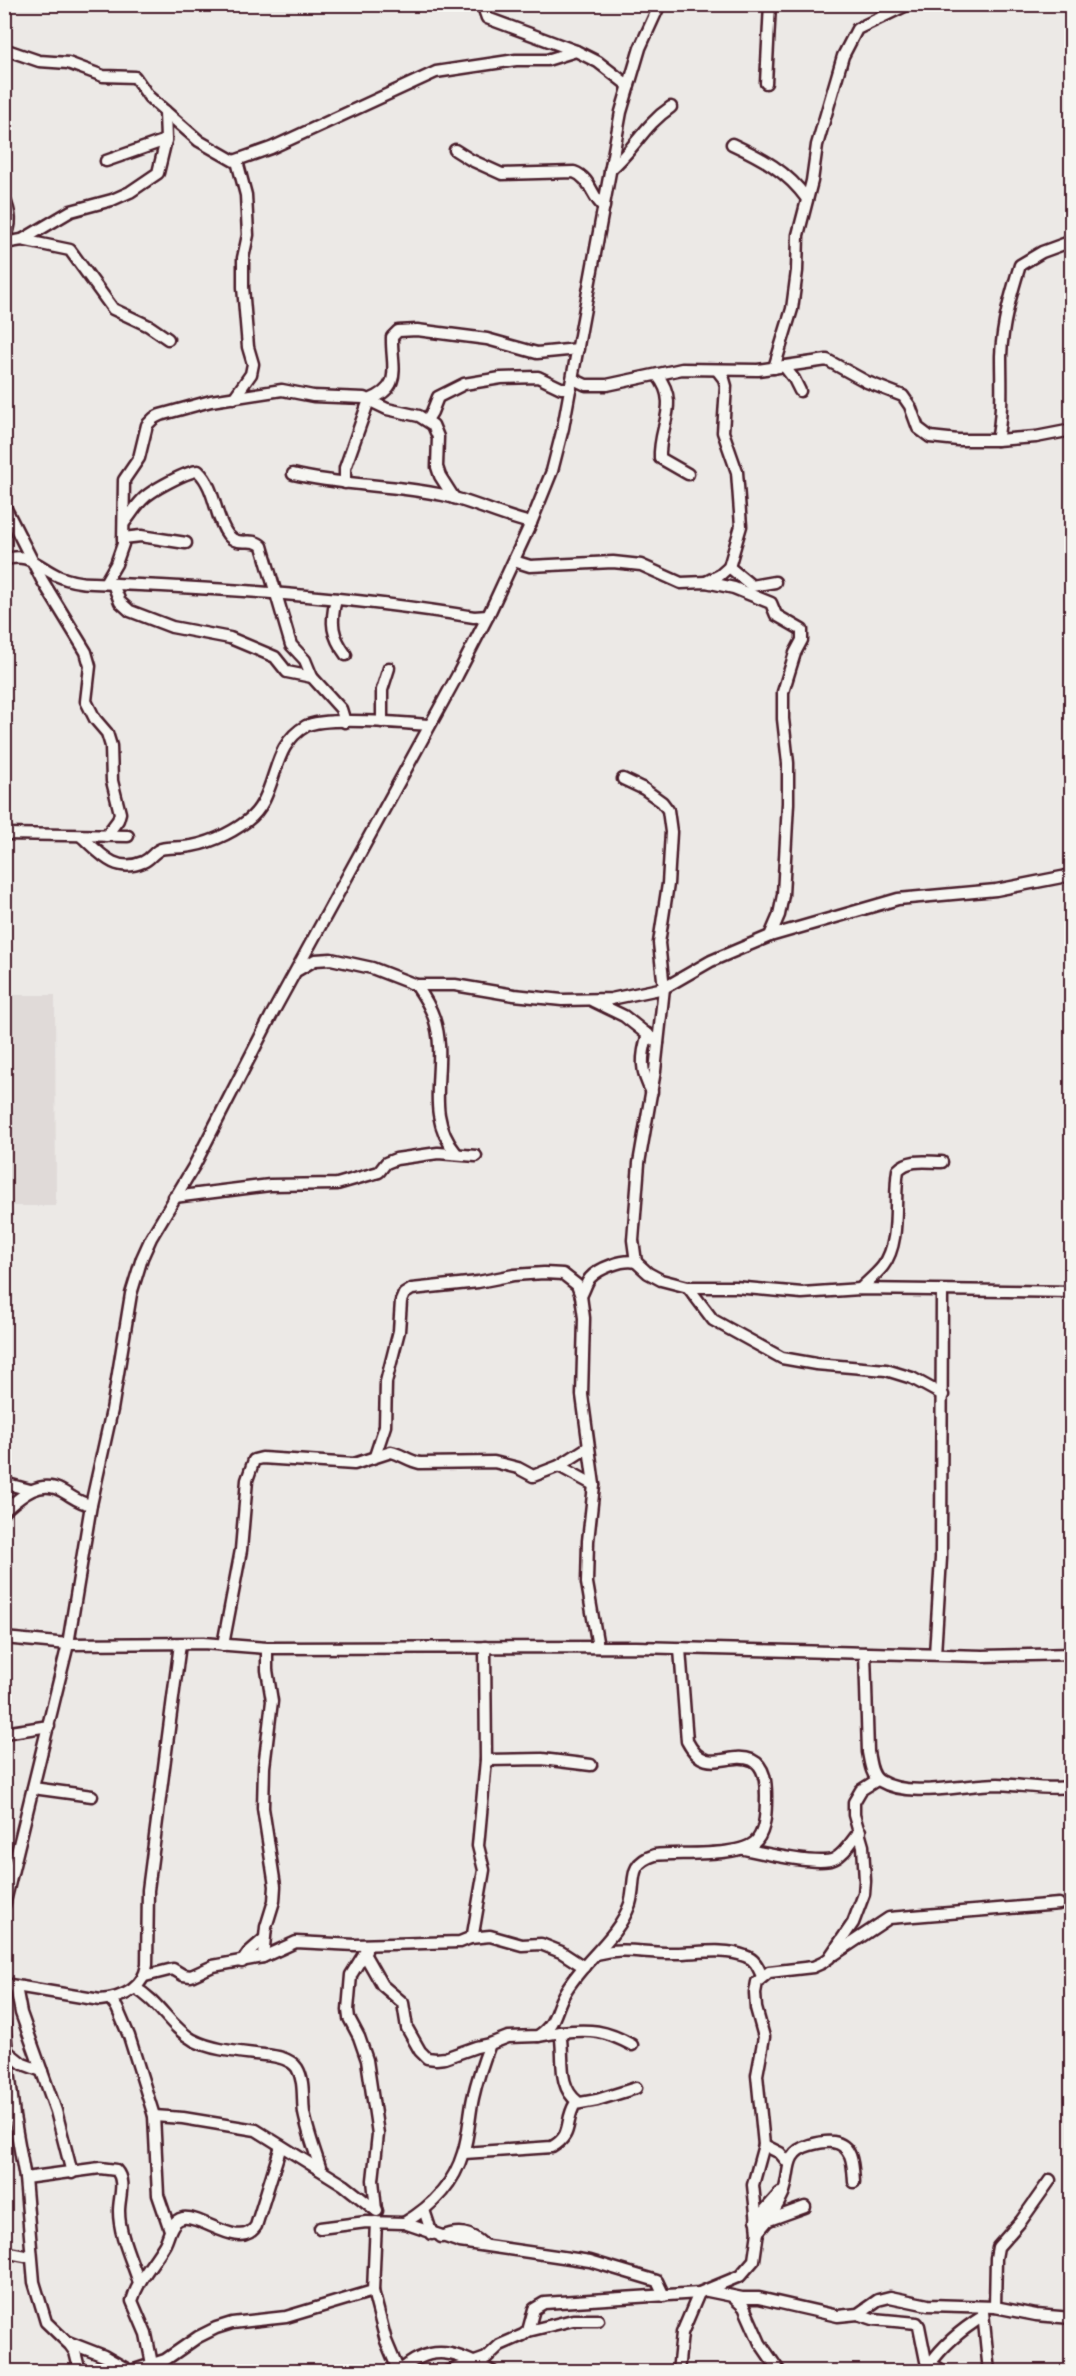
<svg xmlns="http://www.w3.org/2000/svg" width="1076" height="2376" font-family="Caveat,sans-serif">
  <rect width="100%" height="100%" fill="#ece9e6"/>
  <filter id="ink" filterUnits="userSpaceOnUse"><feTurbulence type="fractalNoise" baseFrequency=".0167" numOctaves="2"/><feDisplacementMap in="SourceGraphic" scale="12" xChannelSelector="R" yChannelSelector="G"/><feConvolveMatrix kernelMatrix="1 2 1 2 8 2 1 2 1" color-interpolation-filters="sRGB"/></filter>
  <g filter="url(#ink)">
    <polygon fill="#e0dad8" points="5,995 55,995 56,1206 5,1206"/>
    <g fill="none" stroke-linecap="round" stroke-linejoin="round">
      <defs>
        <g id="minor">
          <polyline points="482,4 487,18 576,51"/>
          <polyline points="4,49 39,61 68,63 103,76 135,77 149,97 199,141 234,161 271,148 436,72 516,60 547,60 576,51 598,62 629,86"/>
          <polyline points="766,83 770,4"/>
          <path d="M732 144C762 158 787 171 807 199"/>
          <path d="M455 150 471 160 502 174 574 172C591 178 591 197 604 207"/>
          <polyline points="106,161 166,140"/>
          <path d="M610 170C634 150 644 125 671 107"/>
          <path d="M4 198C10 212 13 225 4 239"/>
          <polyline points="22,240 70,250 113,309 149,326 168,339"/>
          <polyline points="4,243 22,240 71,211 112,200 130,192 158,173 166,140 165,111"/>
          <polyline points="784,366 794,379 800,391"/>
          <polyline points="774,368 792,309 797,271 798,235 812,181 817,145 843,56 857,29 909,4"/>
          <path d="M657 375C681 404 658 427 660 458L688 474"/>
          <polyline points="573,379 586,385 607,385 682,369 758,370 827,360 867,382 903,396 910,406 918,428 930,437 958,440 997,440 1036,437 1072,430"/>
          <polyline points="234,398 251,374 253,364 248,347 243,287 243,258 248,235 246,195 237,161"/>
          <polyline points="427,420 432,412 438,397 464,384 501,378 538,377 561,388 571,388"/>
          <path d="M997 440C1003 412 1001 384 1001 356 1002 325 1011 294 1020 265L1042 252 1072 241"/>
          <path d="M293 474C342 486 393 484 443 495 473 502 501 516 531 523"/>
          <path d="M345 483V468L369 400C404 387 391 366 392 337L398 331 417 330 487 339 537 353 578 349"/>
          <polyline points="4,505 42,580 86,652 90,666 86,701 95,719 107,733 111,746 112,781 120,813 118,820 106,836"/>
          <path d="M124 523C130 516 135 507 142 500 150 491 187 471 198 471 216 488 214 517 228 535 239 548 252 536 262 546L291 645 305 660 312 677 341 709 345 722"/>
          <polyline points="123,538 141,536 186,543"/>
          <path d="M4 560C28 551 38 567 58 576 69 581 81 583 93 583 220 588 348 596 474 617L488 616"/>
          <polyline points="514,561 530,566 613,562 641,565 681,583 706,582 734,588 771,603 776,615 802,630 802,640 795,653 783,692 783,719 788,763 788,803 783,895 779,915 770,936"/>
          <polyline points="729,567 752,586 775,582"/>
          <polyline points="706,582 720,575 729,567 741,526 737,472 723,432 726,386 724,379 717,370"/>
          <polyline points="105,583 116,564 123,544 124,480 139,458 147,425 154,418 160,415 211,401 282,390 313,396 364,398 387,409 419,416 433,425 438,437 437,467 440,476 454,498"/>
          <polyline points="113,584 120,602 130,611 172,627 230,638 275,657 287,672 312,677"/>
          <path d="M336 599C330 623 332 636 346 655"/>
          <polyline points="382,722 382,690 389,668"/>
          <polyline points="623,779 644,789 662,802 668,810 671,832 668,884 659,943 664,988 655,1071 639,1163 633,1240 636,1262 648,1273 661,1280 688,1287 735,1287 802,1293 860,1289 1072,1292"/>
          <polyline points="4,834 128,836"/>
          <path d="M81 836C100 853 115 874 143 862 151 859 153 852 161 849 169 847 177 848 184 847 206 845 230 834 247 821 280 796 268 747 306 726 324 716 405 723 429 725"/>
          <polyline points="298,970 315,960 331,959 372,968 416,985 455,985 514,995 562,1000 611,999 664,988 711,961 770,936 898,899 996,890 1072,875"/>
          <path d="M416 985C423 995 430 1006 434 1018 450 1065 421 1110 456 1153"/>
          <polyline points="593,1001 624,1016 658,1043"/>
          <path d="M648 1034C641 1056 640 1072 652 1092"/>
          <polyline points="174,1197 270,1185 337,1184 379,1172 386,1163 396,1159 438,1153 476,1156"/>
          <polyline points="688,1287 713,1320 782,1358 816,1364 886,1370 912,1378 943,1395"/>
          <path d="M860 1289C867 1282 877 1274 883 1266 902 1241 893 1199 898 1170 909 1158 928 1162 942 1162"/>
          <path d="M581 1296C584 1291 586 1283 590 1278 599 1268 623 1259 636 1262"/>
          <polyline points="375,1456 385,1426 386,1382 399,1331 401,1301 404,1294 412,1289 478,1282 514,1275 544,1273 563,1274 577,1285 581,1296 584,1318 582,1395 594,1485 588,1541 587,1583 598,1647"/>
          <polyline points="559,1466 594,1485"/>
          <polyline points="4,1483 30,1490"/>
          <path d="M4 1511C20 1497 40 1478 62 1491 73 1497 79 1503 91 1505"/>
          <polyline points="4,1638 68,1644 203,1643 267,1648 636,1647 983,1656 1072,1654"/>
          <path d="M223 1645 241 1550 247 1480 254 1460 262 1458 354 1464 391 1452C401 1454 409 1461 420 1463L494 1462 518 1468 533 1476 559 1466 587 1448"/>
          <path d="M865 1653 868 1752C870 1762 871 1776 880 1781 910 1799 964 1784 998 1784 1023 1785 1046 1790 1072 1787"/>
          <polyline points="935,1654 941,1558 942,1291"/>
          <polyline points="4,1733 49,1726"/>
          <polyline points="486,1760 542,1759 591,1765"/>
          <polyline points="33,1788 92,1796"/>
          <path d="M744 1849C763 1853 818 1866 834 1859 845 1854 852 1840 860 1831"/>
          <polyline points="4,1906 68,1644 91,1505 112,1410 131,1294 142,1258 151,1238 194,1166 271,1016 457,676 488,616 531,523 552,471 563,428 621,112 640,48 660,4"/>
          <polyline points="470,1938 490,1936 522,1945 541,1944 561,1952 584,1967"/>
          <polyline points="366,1951 364,1954 366,1957 382,1985 403,2003 407,2028 420,2051 427,2058 436,2059 445,2058 476,2047 490,2044"/>
          <polyline points="364,1954 351,1975 348,2010 349,2018 359,2037 367,2060 374,2107 378,2134 373,2180 376,2210"/>
          <path d="M596 1954C622 1947 644 1953 670 1953 694 1954 722 1947 745 1956 755 1959 758 1967 762 1976"/>
          <polyline points="835,1954 889,1918 1059,1904"/>
          <polyline points="263,1957 266,1927 274,1901 275,1886 263,1808 264,1767 272,1701 267,1670 267,1648"/>
          <polyline points="242,1962 248,1953 264,1939"/>
          <polyline points="145,1976 173,1969 183,1975 191,1976 213,1966 263,1957 296,1942 355,1945 460,1942 470,1938 473,1934 484,1870 478,1846 486,1760 485,1647"/>
          <path d="M4 1984 100 2000C123 1998 143 1989 147 1965L148 1890 180 1644"/>
          <polyline points="16,1987 21,2013 56,2111 72,2173"/>
          <path d="M135 1988C159 2001 170 2027 193 2040 214 2051 241 2052 264 2055 276 2056 290 2058 297 2068 305 2081 302 2099 304 2113 308 2133 315 2152 321 2170"/>
          <polyline points="110,1999 117,2008 129,2036 154,2116 158,2195 170,2230"/>
          <polyline points="4,2022 14,2116 25,2178 34,2282 46,2322 70,2345 75,2352 80,2372"/>
          <path d="M560 2032C591 2029 605 2030 632 2045"/>
          <path d="M538 2036 560 2032C565 2056 556 2086 578 2102"/>
          <polyline points="8,2052 23,2064 42,2071"/>
          <polyline points="154,2116 183,2118 256,2130 344,2185 377,2211"/>
          <polyline points="764,2145 780,2153 789,2164"/>
          <path d="M464 2153 552 2147C574 2134 564 2122 575 2104L597 2100 636 2088"/>
          <path d="M25 2178 100 2168 116 2170C126 2181 119 2197 119 2211 119 2236 132 2260 139 2283"/>
          <polyline points="424,2210 432,2234"/>
          <polyline points="756,2220 780,2193"/>
          <polyline points="769,2220 805,2207"/>
          <polyline points="376,2222 373,2291 386,2341 399,2372"/>
          <path d="M404 2223C431 2207 454 2184 463 2153 469 2136 469 2116 473 2098 477 2080 483 2062 490 2044L508 2037 538 2036C557 2023 554 2012 564 1994 582 1961 617 1940 630 1904 637 1882 626 1864 655 1855 679 1852 742 1858 757 1840 766 1829 766 1809 766 1796 766 1783 765 1766 752 1760 729 1750 706 1778 687 1741L680 1649"/>
          <polyline points="320,2228 366,2222 404,2223 460,2242 590,2261 657,2281 664,2296"/>
          <path d="M758 2232C768 2221 777 2208 783 2194 792 2173 782 2153 810 2145 817 2143 825 2141 833 2142 853 2145 853 2165 854 2182"/>
          <path d="M441 2237C459 2230 470 2232 484 2245"/>
          <polyline points="4,2252 30,2257"/>
          <polyline points="708,2291 742,2298 759,2298 838,2316 858,2314 878,2300 890,2297 928,2305 995,2307 1036,2315 1072,2318"/>
          <polyline points="733,2297 744,2307 760,2343 780,2372"/>
          <polyline points="995,2307 996,2258 998,2247 1021,2221 1050,2180"/>
          <polyline points="983,2312 989,2372"/>
          <polyline points="858,2314 873,2319 917,2323 919,2326 926,2361 945,2372"/>
          <polyline points="528,2331 573,2320 598,2320"/>
          <polyline points="68,2342 104,2356 130,2371"/>
          <path d="M152 2364 146 2334 132 2301C138 2279 154 2263 165 2244 168 2238 169 2232 172 2227 174 2223 178 2219 183 2218 203 2215 240 2251 256 2226L281 2146"/>
          <path d="M930 2364C944 2344 961 2330 982 2317"/>
          <polyline points="128,2372 165,2360 198,2337 216,2328 232,2323 286,2317 373,2291"/>
          <path d="M399 2372C432 2341 457 2353 493 2372"/>
          <polyline points="447,2372 486,2358 500,2345 523,2335 528,2331 534,2309 544,2303 699,2293 740,2276 754,2260 758,2232 753,2185 764,2145 757,2075 764,2037 756,2008 755,1993 757,1982 769,1972 813,1967 822,1963 829,1958 853,1923 864,1894 865,1881 863,1846 854,1815 854,1802 861,1790 877,1780"/>
          <polyline points="678,2372 682,2333 699,2293"/>
        </g>
      </defs>
      <use href="#minor" stroke="#4a1f2b" stroke-width="15"/>
      <use href="#minor" stroke="#f6f6f2" stroke-width="10"/>
    </g>
  </g>
  <rect width="1076" height="2376" fill="none" stroke="#f6f6f2" stroke-width="24"/>
  <rect x="12" y="12" width="1052" height="2352" fill="none" stroke="#4a1f2b" stroke-width="2" filter="url(#ink)"/>
</svg>
